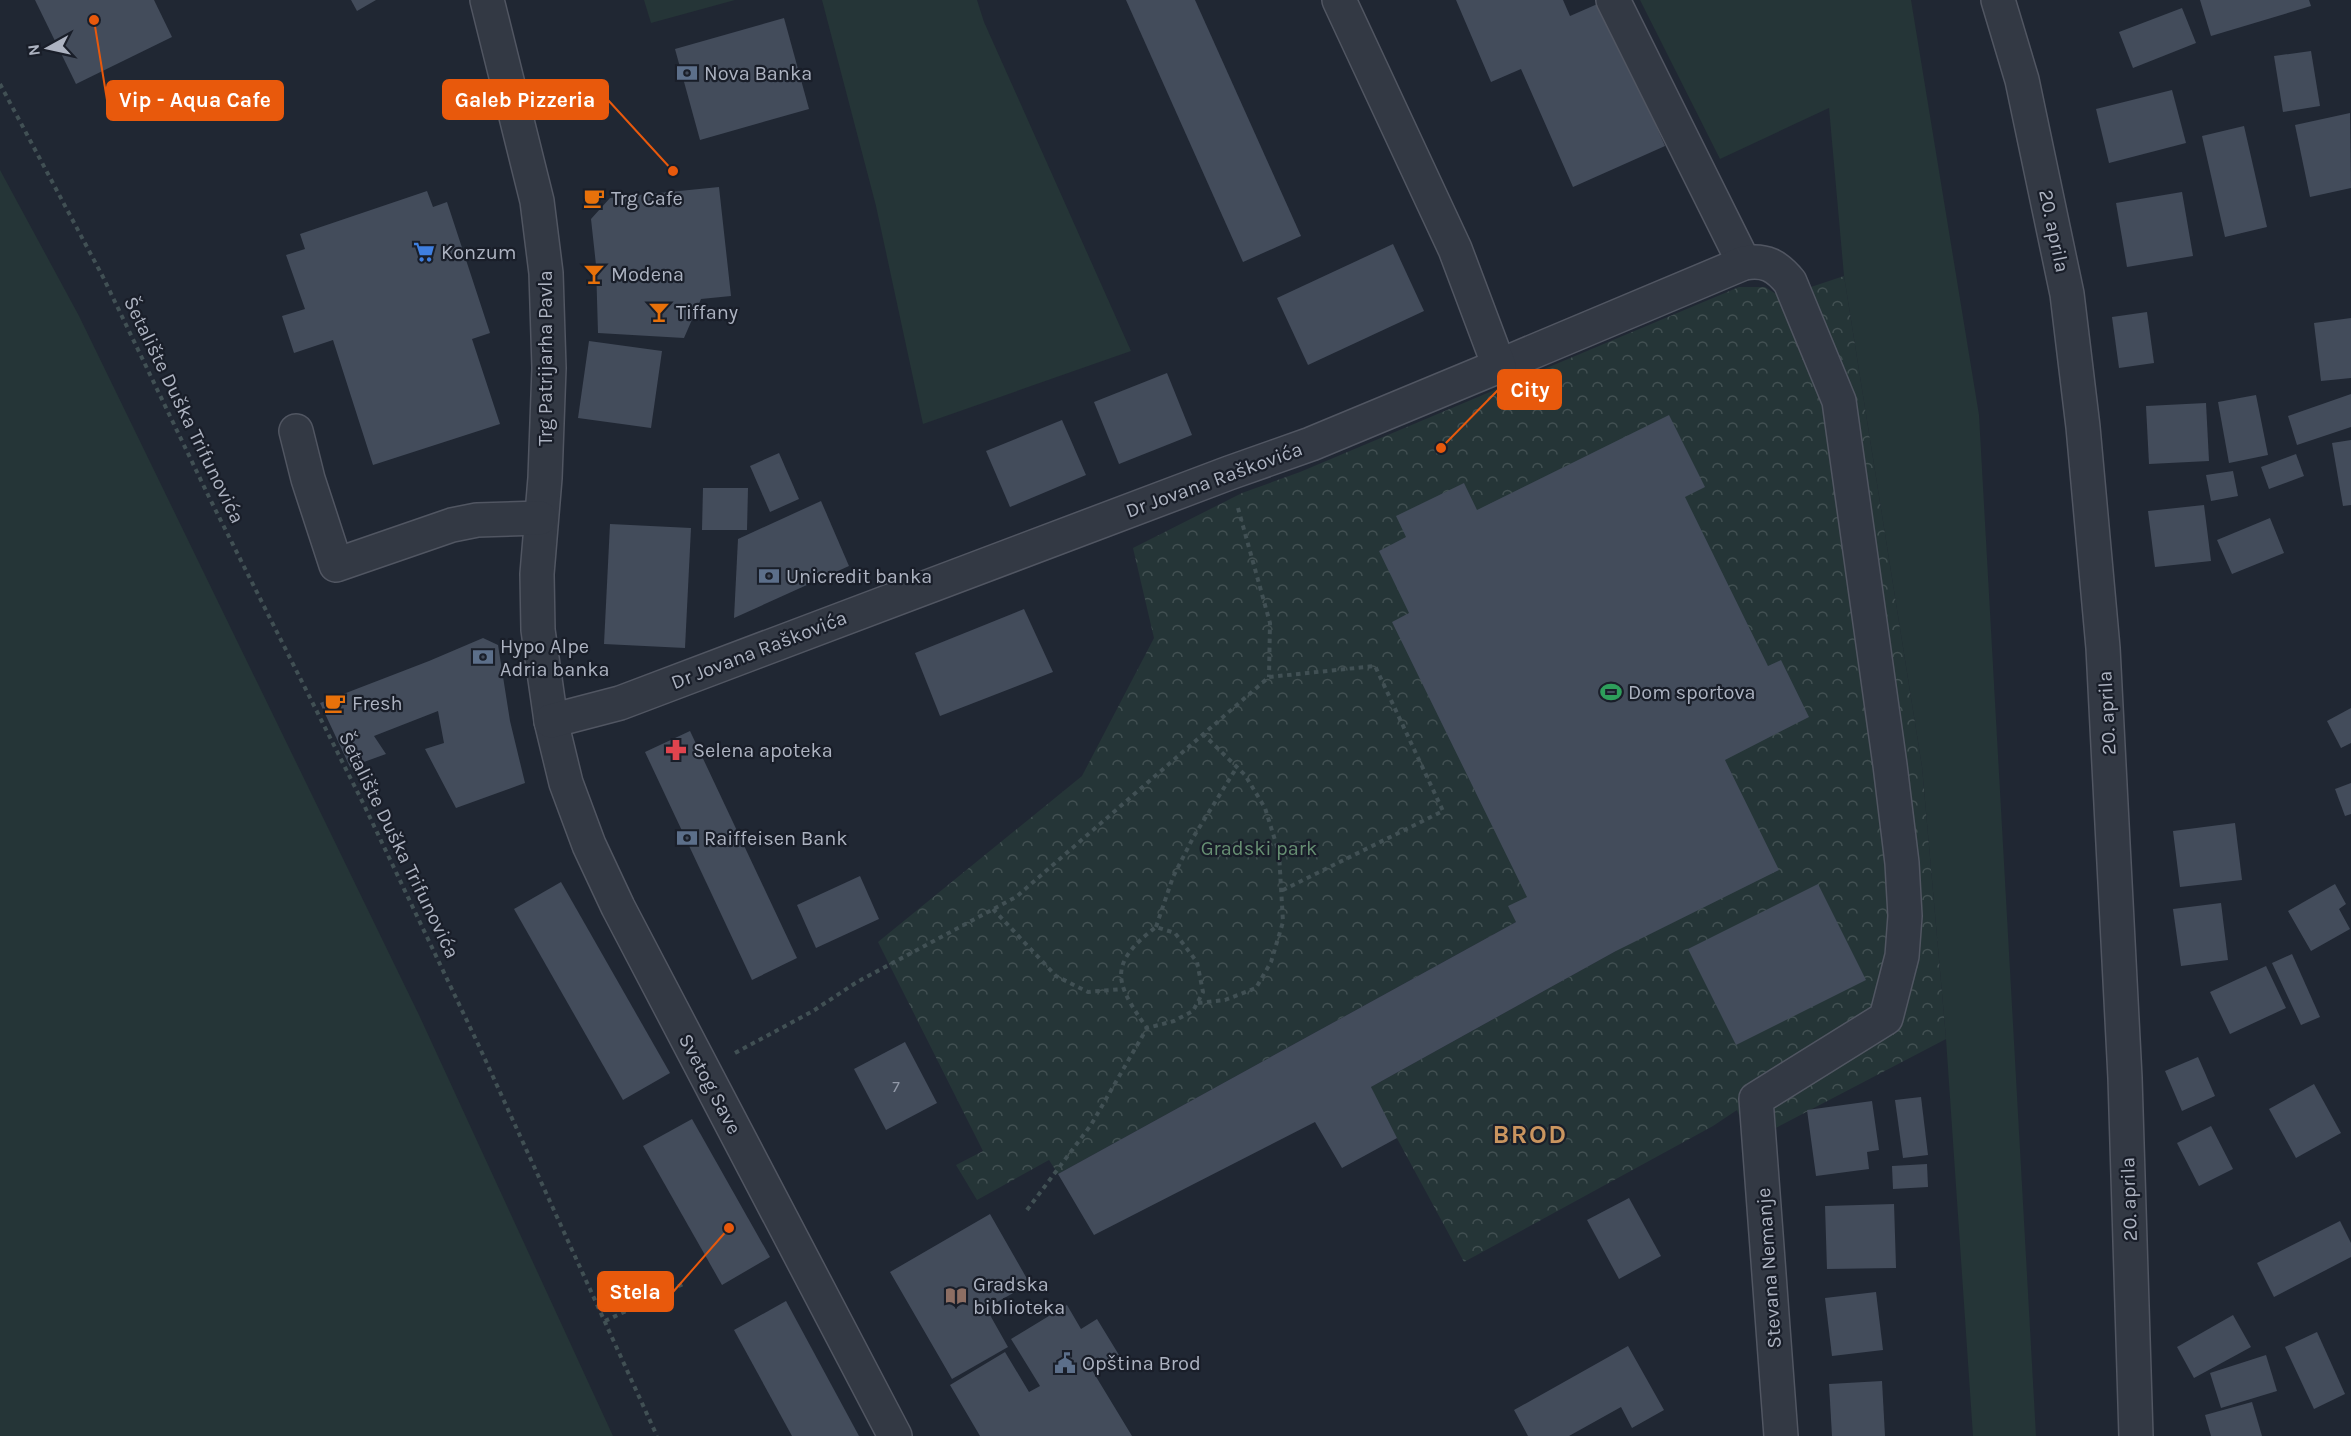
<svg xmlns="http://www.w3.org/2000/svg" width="2351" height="1436" font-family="Karla,sans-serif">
  <defs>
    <pattern id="park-crowns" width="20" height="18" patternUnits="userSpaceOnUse" patternTransform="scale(1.5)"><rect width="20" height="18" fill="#253537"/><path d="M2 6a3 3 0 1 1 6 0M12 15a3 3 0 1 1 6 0" fill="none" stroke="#425052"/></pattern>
  </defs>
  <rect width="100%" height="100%" fill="#202733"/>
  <g fill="#253537">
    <polygon points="644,0 735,0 651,23"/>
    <polygon points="822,0 977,0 984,22 1131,351 923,424 876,206"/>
    <polygon points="1640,0 1911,0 1979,415 2036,1436 1973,1436 1946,1039 1922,767 1844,276 1829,108 1720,159"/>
    <polygon points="0,170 79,316 419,1015 613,1436 0,1436"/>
  </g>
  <polygon fill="url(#park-crowns)" points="1844,276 1922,767 1946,1039 1749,1142 1737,1110 1713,1126 1464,1262 1380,1107 1371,1087 1616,951 1585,888 1516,922 1058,1174 1049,1160 977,1200 956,1165 983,1151 878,942 1082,776 1154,638 1133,548 1242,493 1300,472 1739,287 1765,287 1781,297"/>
  <g fill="#434c5b">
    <polygon points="35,0 154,0 172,37 76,84"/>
    <polygon points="351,0 376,0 357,11"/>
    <polygon points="1126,0 1195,0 1301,236 1243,262"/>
    <polygon points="1456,0 1563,0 1570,16 1602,2 1665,146 1573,187 1521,69 1491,82"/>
    <polygon points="2200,0 2309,0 2311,6 2211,36"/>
    <polygon points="2182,8 2196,43 2133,68 2119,32"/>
    <polygon points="784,18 809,109 700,140 675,49"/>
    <polygon points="2311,51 2320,106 2283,112 2274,56"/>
    <polygon points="2172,90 2186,143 2109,163 2096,109"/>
    <polygon points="2350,113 2351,188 2310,197 2295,125"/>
    <polygon points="2244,126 2267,227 2225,237 2202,136"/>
    <polygon points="719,187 731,296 701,299 684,338 598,333 596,265 591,219 610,198"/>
    <polygon points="427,191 433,207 447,202 490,333 472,339 500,424 373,465 333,340 294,353 282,316 305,309 286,255 305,249 300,234"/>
    <polygon points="2182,192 2193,256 2127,267 2116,203"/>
    <polygon points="1393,244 1424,311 1308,365 1277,298"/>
    <polygon points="2147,312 2154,363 2119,368 2112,317"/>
    <polygon points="2351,318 2351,378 2321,381 2314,323"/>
    <polygon points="589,341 662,351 651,428 578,418"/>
    <polygon points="1167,373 1192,435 1119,464 1094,402"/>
    <polygon points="2351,394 2351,427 2297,445 2288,416"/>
    <polygon points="2256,395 2268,455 2229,463 2218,402"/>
    <polygon points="2206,403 2209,461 2149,464 2146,406"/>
    <polygon points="1669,415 1705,487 1685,497 1768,666 1781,660 1809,717 1725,760 1779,870 1616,951 1371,1087 1397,1138 1342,1168 1315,1122 1094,1235 1058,1174 1516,922 1508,906 1527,897 1392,622 1409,613 1379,551 1406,537 1396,516 1464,483 1477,510"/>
    <polygon points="1062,420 1086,475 1010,507 986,451"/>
    <polygon points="2351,440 2351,505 2343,506 2332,443"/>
    <polygon points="779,453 799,499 770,512 750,466"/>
    <polygon points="2296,454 2304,476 2269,489 2261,467"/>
    <polygon points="2233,471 2238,496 2211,501 2206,475"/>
    <polygon points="703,488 748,488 747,530 702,530"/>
    <polygon points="821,501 849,566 734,618 738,539"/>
    <polygon points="2204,505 2211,561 2155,567 2148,511"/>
    <polygon points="2270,518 2284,553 2232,574 2217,540"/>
    <polygon points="610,524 691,528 685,648 604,644"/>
    <polygon points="1024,609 1053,672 940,716 915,653"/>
    <polygon points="483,638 498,645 510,721 525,783 456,808 425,749 444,743 438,711 374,736 386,754 350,767 320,703 429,661"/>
    <polygon points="2351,708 2351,743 2341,748 2327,721"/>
    <polygon points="690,731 797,958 752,980 645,752"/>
    <polygon points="2351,783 2351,814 2345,816 2335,789"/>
    <polygon points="2235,823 2242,880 2180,887 2173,831"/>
    <polygon points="860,876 879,919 816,948 797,905"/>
    <polygon points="561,882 670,1073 623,1100 514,909"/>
    <polygon points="1818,884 1866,980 1736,1045 1688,949"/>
    <polygon points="2335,884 2346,904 2339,909 2350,929 2311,951 2288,911"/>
    <polygon points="2221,903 2228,960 2181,966 2173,909"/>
    <polygon points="2292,954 2320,1017 2301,1025 2272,963"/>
    <polygon points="2266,966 2286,1008 2230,1034 2210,992"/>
    <polygon points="905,1042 937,1103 886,1130 854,1069"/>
    <polygon points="2198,1057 2215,1096 2182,1111 2165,1071"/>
    <polygon points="2314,1084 2341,1133 2296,1158 2269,1109"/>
    <polygon points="1921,1097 1928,1155 1903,1158 1895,1100"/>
    <polygon points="1872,1101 1879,1150 1867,1152 1869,1169 1816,1176 1807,1110"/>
    <polygon points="692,1119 770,1257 722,1285 643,1146"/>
    <polygon points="2211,1126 2233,1169 2199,1186 2177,1143"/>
    <polygon points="1927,1164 1928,1187 1893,1189 1892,1166"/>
    <polygon points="1629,1198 1661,1256 1619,1279 1587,1220"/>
    <polygon points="1894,1204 1896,1268 1827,1269 1825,1206"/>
    <polygon points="990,1214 1030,1284 986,1308 1008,1347 952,1379 890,1272"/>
    <polygon points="2340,1221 2351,1243 2351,1257 2274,1297 2257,1263"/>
    <polygon points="1876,1292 1883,1350 1832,1356 1825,1298"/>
    <polygon points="786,1301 859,1436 792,1436 734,1330"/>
    <polygon points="1067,1305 1081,1329 1097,1319 1119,1355 1092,1370 1132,1436 980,1436 950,1385 1005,1352 1029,1392 1040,1386 1011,1339"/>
    <polygon points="2233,1315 2251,1347 2194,1378 2177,1347"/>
    <polygon points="2317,1332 2345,1394 2314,1409 2285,1347"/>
    <polygon points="1628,1346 1664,1410 1632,1428 1621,1407 1569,1436 1528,1436 1514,1410"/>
    <polygon points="2266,1355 2277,1391 2221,1408 2210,1373"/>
    <polygon points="1882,1381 1885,1436 1832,1436 1829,1384"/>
    <polygon points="2252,1402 2262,1436 2211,1436 2205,1415"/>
  </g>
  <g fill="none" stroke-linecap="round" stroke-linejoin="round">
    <defs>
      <g id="minor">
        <polyline points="487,0 537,201 546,273 549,368 545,478 537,574 538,630 551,721 566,783 589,845 618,907 895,1436"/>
        <polyline points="1613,0 1744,263"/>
        <polyline points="1998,0 2022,80 2067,294 2083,427 2103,648 2125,1078 2136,1436"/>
        <path d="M1499 366 1744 263C1765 259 1777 266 1790 282L1839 401 1890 765 1902 863 1905 916 1902 956 1886 1018 1756 1099 1781 1436"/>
        <polyline points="296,431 308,479 336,565 452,525 477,520 540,518"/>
        <polyline points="551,721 620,703 1229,473 1311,444 1499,366 1455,249 1339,0"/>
      </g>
    </defs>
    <use href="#minor" stroke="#515662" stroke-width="36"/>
    <g stroke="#415054" stroke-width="4" stroke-dasharray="4.5 4.5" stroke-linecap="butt">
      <polyline points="0,84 103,277 209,497 364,805 479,1046 657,1436"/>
      <polyline points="1238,508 1270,623 1269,677"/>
      <polyline points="993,909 1056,976 1088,992 1122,989"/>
      <polyline points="1156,927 1173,877 1194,836 1237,767"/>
      <polyline points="1198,1003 1225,1000 1256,988 1271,962 1283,922 1279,853 1265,808 1245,775 1204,735"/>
      <polyline points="735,1053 813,1011 857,982 1016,897 1269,677 1375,666 1443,811 1281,891"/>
      <path d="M1027 1210 1091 1125 1147 1028 1174 1021 1193 1011 1203 992 1197 962 1175 933 1156 927C1108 964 1114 982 1147 1028"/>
      <polyline points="605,1321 683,1284"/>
    </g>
    <use href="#minor" stroke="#333944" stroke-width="33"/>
  </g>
  <defs>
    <symbol id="bank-bare" viewBox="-9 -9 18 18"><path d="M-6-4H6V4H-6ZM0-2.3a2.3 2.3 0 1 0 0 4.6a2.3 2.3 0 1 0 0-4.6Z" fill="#5c6f8a" stroke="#191e29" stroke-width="2.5" paint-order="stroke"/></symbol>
    <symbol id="cafe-bare" viewBox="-9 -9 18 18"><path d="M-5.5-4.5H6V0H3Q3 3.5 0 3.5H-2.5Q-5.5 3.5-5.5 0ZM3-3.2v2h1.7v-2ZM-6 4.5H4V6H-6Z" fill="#e8710a" stroke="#191e29" stroke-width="2.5" paint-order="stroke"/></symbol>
    <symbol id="supermarket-bare" viewBox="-9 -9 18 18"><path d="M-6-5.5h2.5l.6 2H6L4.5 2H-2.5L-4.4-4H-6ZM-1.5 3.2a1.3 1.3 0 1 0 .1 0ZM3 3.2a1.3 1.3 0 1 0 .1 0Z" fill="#3f7fe0" stroke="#191e29" stroke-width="2.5" paint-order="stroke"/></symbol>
    <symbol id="bar-bare" viewBox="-9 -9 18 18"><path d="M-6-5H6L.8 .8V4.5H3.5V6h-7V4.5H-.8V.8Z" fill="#e8710a" stroke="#191e29" stroke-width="2.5" paint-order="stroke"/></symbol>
    <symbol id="stadium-bare" viewBox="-9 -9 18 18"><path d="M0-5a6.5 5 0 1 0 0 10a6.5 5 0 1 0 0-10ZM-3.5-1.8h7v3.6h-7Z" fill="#2e9e5b" stroke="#191e29" stroke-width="2.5" paint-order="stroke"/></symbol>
    <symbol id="pharmacy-bare" viewBox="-9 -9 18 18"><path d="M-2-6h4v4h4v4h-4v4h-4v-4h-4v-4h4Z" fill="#e0444e" stroke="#191e29" stroke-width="2.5" paint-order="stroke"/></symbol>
    <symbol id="library-bare" viewBox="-9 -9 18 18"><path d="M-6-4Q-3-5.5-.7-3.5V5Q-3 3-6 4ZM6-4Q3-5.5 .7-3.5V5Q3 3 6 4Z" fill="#8d6e63" stroke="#191e29" stroke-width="2.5" paint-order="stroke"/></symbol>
    <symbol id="civic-bare" viewBox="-9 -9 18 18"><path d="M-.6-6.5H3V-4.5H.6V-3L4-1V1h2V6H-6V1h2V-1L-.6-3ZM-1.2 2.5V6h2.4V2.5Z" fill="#5c6f8a" stroke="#191e29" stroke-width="2.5" paint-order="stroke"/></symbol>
  </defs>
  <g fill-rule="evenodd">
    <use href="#bank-bare" x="672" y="58" width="30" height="30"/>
    <use href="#cafe-bare" x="579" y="183" width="30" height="30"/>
    <use href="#supermarket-bare" x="409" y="237" width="30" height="30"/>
    <use href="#bar-bare" x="579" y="259" width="30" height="30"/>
    <use href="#bar-bare" x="644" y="297" width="30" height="30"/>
    <use href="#bank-bare" x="754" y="561" width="30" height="30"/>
    <use href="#bank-bare" x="468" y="642" width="30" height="30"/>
    <use href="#stadium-bare" x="1596" y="677" width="30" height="30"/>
    <use href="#cafe-bare" x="320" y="688" width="30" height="30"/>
    <use href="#pharmacy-bare" x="661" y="735" width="30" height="30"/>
    <use href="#bank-bare" x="672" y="823" width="30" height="30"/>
    <use href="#library-bare" x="941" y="1281" width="30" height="30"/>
    <use href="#civic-bare" x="1050" y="1348" width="30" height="30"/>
  </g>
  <g text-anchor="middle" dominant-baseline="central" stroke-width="4.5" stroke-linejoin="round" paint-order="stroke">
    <g font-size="16" fill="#9299a8">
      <text x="896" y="1086">7</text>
    </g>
    <g font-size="20" fill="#adb3c1" stroke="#191e29" text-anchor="start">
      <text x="704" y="73">Nova Banka</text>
      <text x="611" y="198">Trg Cafe</text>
      <text x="441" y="252">Konzum</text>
      <text x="611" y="274">Modena</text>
      <text x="676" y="312">Tiffany</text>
      <text x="786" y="576">Unicredit banka</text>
      <text x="500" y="646">Hypo Alpe<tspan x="500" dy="23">Adria banka</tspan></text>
      <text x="1628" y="692">Dom sportova</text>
      <text x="352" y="703">Fresh</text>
      <text x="693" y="750">Selena apoteka</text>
      <text x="704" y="838">Raiffeisen Bank</text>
      <text x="973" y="1284">Gradska<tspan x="973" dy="23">biblioteka</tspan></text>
      <text x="1082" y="1363">Opština Brod</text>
    </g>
    <g font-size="20" fill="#adb3c1" stroke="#191e29">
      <text transform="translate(2054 231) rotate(78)">20. aprila</text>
      <text transform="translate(545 358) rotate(-90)">Trg Patrijarha Pavla</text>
      <text transform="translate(184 410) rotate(64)">Šetalište Duška Trifunovića</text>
      <text transform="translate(1214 480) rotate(-20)">Dr Jovana Raškovića</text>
      <text transform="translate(759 650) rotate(-21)">Dr Jovana Raškovića</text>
      <text transform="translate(2107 713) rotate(-93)">20. aprila</text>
      <text transform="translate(399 845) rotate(64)">Šetalište Duška Trifunovića</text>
      <text transform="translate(710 1084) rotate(62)">Svetog Save</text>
      <text transform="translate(2129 1199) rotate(-92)">20. aprila</text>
      <text transform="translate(1769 1268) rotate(-94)">Stevana Nemanje</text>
    </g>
    <g font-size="20" fill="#678f73" stroke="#191e29">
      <text x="1259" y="848">Gradski park</text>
    </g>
    <g font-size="26" font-weight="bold" letter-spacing="1.5" fill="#ca955f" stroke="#191e29">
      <text x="1530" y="1134">BROD</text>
    </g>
  </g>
  <path fill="none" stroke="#e8590c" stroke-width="2" d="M673 171L608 100M94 20L107 100M1441 448L1498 390M729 1228L673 1292"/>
  <g fill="#e8590c" stroke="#191e29" stroke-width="2">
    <circle cx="673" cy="171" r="6"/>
    <circle cx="94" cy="20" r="6"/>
    <circle cx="1441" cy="448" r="6"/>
    <circle cx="729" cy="1228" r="6"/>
  </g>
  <g fill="#e8590c" stroke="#e8590c" stroke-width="2">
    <rect x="443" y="80" width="165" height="39" rx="6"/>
    <rect x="107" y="81" width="176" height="39" rx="6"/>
    <rect x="1498" y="370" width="63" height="39" rx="6"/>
    <rect x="598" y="1272" width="75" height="39" rx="6"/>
  </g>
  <g font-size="21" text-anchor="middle" font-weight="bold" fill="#fff">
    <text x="525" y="107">Galeb Pizzeria</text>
    <text x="195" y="107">Vip - Aqua Cafe</text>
    <text x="1530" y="397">City</text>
    <text x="635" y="1299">Stela</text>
  </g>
  <g transform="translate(48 48) rotate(262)" stroke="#191e29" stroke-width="4.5" paint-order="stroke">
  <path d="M0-4.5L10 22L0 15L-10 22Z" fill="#adb3c1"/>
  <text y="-9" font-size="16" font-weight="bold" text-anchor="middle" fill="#adb3c1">N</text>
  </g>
</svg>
